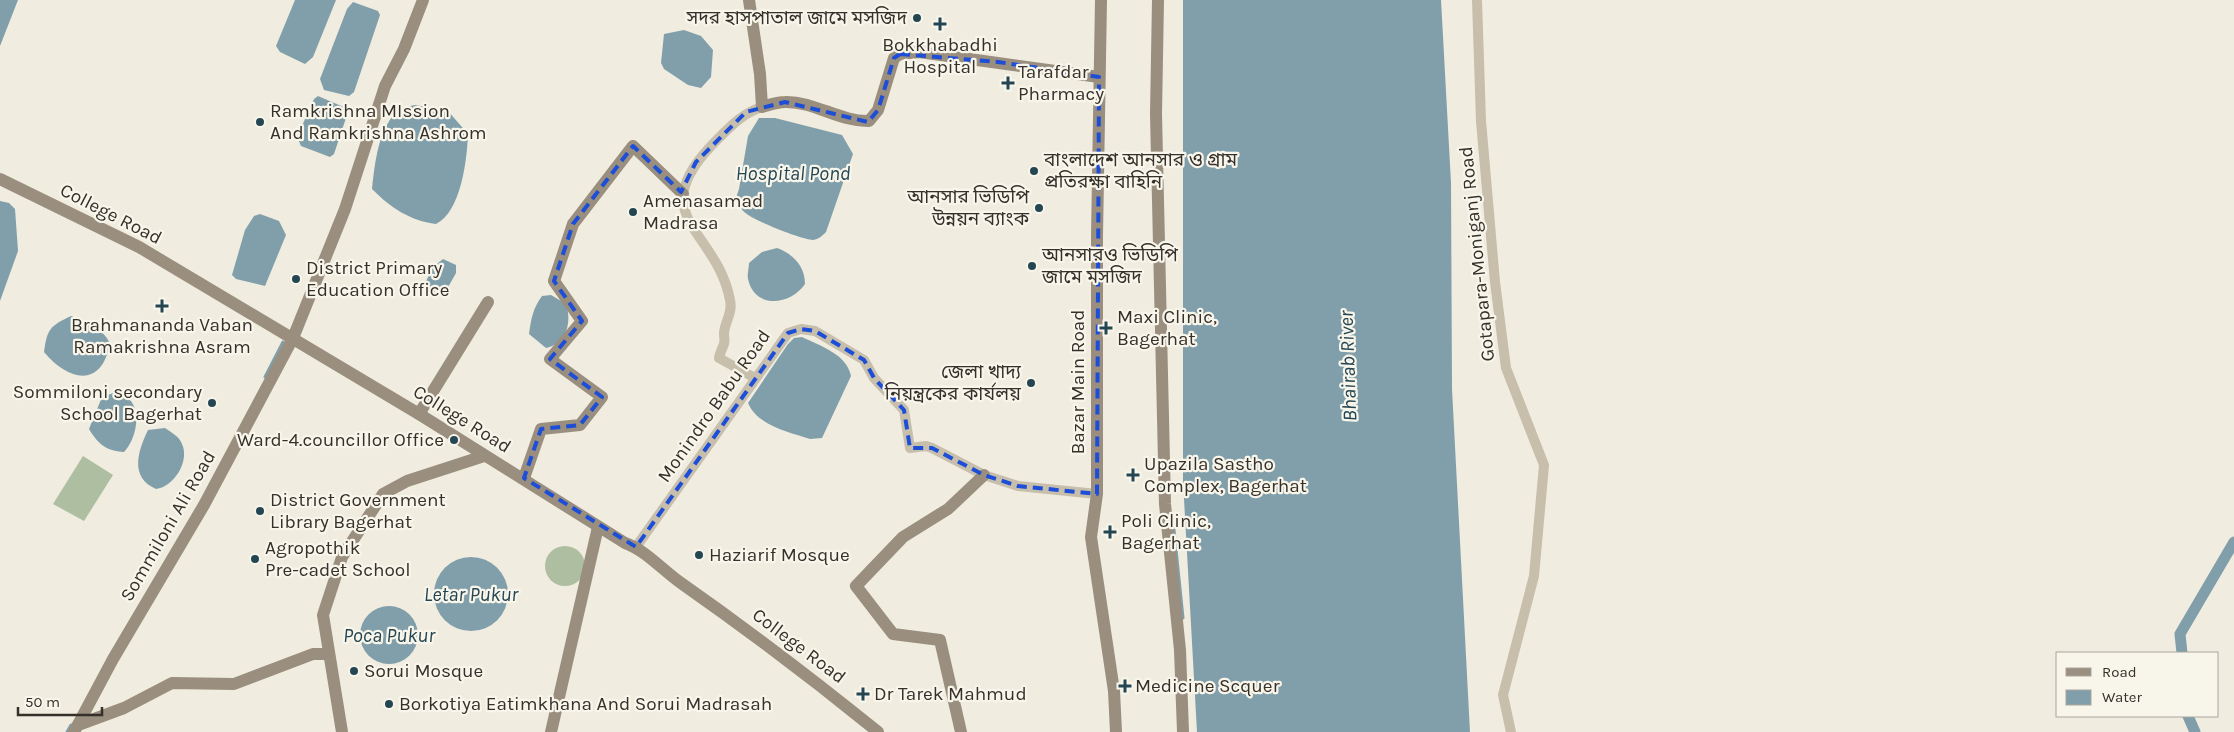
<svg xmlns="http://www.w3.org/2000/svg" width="2234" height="732" font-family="Karla,'Noto Sans Bengali',sans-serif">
  <rect width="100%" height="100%" fill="#f0ecdf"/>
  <g fill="#aebea1">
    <polygon points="83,456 113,475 84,521 53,504"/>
    <circle cx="565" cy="566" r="20"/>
  </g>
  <g fill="#819faa">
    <polygon points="0,0 18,0 0,46"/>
    <polygon points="295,0 336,0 313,57 305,64 280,52 276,46"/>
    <polygon points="1183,0 1441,0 1451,183 1452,389 1470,732 1197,732 1183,481"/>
    <polygon points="353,2 378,11 380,15 354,92 349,96 324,90 320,79 347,9"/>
    <polygon points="684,30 701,36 713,50 711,77 701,88 688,85 664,69 661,63 664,34"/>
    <polygon points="318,96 346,108 348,112 334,154 330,157 301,146 297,137 314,99"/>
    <path d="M415 105 448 111 468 134C467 160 461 212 436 224 410 221 390 207 372 189 375 164 378 126 400 109 404 107 411 106 415 105Z"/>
    <path d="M759 118H775L842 135 853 154 826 232C822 236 819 239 813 240 803 240 755 221 747 214 741 210 738 204 736 198L739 189 748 136Z"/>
    <polygon points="0,201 9,203 15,209 18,251 0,301"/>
    <polygon points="260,214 279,221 286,235 265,286 236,279 232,275 245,230 254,216"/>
    <path d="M777 248C793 254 805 266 805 284 791 305 755 310 748 279 747 274 749 268 749 263L762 252Z"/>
    <polygon points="443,259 456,265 456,273 443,296 429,290 425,284 432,268"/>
    <path d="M551 295 566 304C572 322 567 343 546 348L529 334C531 319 533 308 542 296Z"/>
    <path d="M71 316C88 321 101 327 110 343 102 388 69 382 44 352 47 329 50 326 71 316Z"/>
    <path d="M802 337C820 346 847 354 851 376L822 438 810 439C789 432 758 426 748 403L788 344 794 338Z"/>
    <path d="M116 392C119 393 124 394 127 397 143 410 136 440 124 452 106 451 98 444 89 429L102 397Z"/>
    <path d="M165 428C172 433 179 436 182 444 190 461 174 487 156 489 129 477 138 451 148 430Z"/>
    <circle cx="471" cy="594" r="37"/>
    <circle cx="389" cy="635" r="29"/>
  </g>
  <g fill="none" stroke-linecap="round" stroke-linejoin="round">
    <g stroke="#819faa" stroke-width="3">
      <polyline points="265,377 283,342"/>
      <polyline points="1173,520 1183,618"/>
      <polyline points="67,732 71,725"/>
    </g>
    <g stroke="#819faa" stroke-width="11">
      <polyline points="2182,653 2180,634 2234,542"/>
      <polyline points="2188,716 2195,732"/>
    </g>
    <g stroke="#c7beac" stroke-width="10">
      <polyline points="1477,0 1481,121 1495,282 1506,368 1544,465 1534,576 1503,695 1511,732"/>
      <path d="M755 378 719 358C720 353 722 349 724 344 725 340 724 338 724 333 725 321 733 313 730 300 717 230 644 217 711 146 727 130 740 114 762 107"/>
      <polyline points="636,547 788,333 801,329 815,331 864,360 874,378 904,410 910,448 926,446 932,448 984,475 1018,486 1097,494"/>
    </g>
    <g stroke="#9a8e7e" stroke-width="12">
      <path d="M749 0 760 74 762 107C769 105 777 102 785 102 814 101 840 122 869 121L878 110 894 58 900 54 919 52 1099 77"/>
      <polyline points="1101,0 1097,236 1097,494 1091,537 1114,691 1116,732"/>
      <polyline points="1158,0 1156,114 1165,504 1180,650 1183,732"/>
      <path d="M0 179 139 247 419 414 625 543C647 551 662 570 681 583 748 630 814 680 878 732"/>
      <polyline points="419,414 488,302"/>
      <polyline points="524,478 541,429 580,425 602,397 550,359 582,321 554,281 573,224 633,146 683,194"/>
      <polyline points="78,725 124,708 172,683 234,684 313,654 329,654"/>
      <polyline points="74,732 113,659 204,505 293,338 345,209 385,86 404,49 423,0"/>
      <polyline points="342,732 323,615 342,557 383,494 407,481 484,456"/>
      <polyline points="551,732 598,527"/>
      <polyline points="961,732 940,640 893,634 856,586 903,537 948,509 984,475"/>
    </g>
  </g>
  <path fill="none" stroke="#1d4ed8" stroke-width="4" stroke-dasharray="10 6" stroke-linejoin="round" d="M900 54 998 62 1099 77 1097 494 1018 486 984 475 932 448H910L904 410 874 378 864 360 815 331 801 329 788 333 636 547 524 478 541 429 580 425 602 397 550 359 582 321 554 281 573 224 633 146 681 192 696 162 746 112 785 102 868 122 878 110 894 58Z"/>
  <g fill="#244653" stroke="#f8f5eb" stroke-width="2">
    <circle cx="917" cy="18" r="5"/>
    <path d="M937.5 16.5h5v5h5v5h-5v5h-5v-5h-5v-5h5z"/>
    <path d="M1005.5 75.5h5v5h5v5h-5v5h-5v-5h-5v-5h5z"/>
    <circle cx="260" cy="122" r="5"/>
    <circle cx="1034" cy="171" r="5"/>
    <circle cx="1039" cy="208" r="5"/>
    <circle cx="633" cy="212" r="5"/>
    <circle cx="1032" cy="266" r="5"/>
    <circle cx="296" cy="279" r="5"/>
    <path d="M159.5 298.5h5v5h5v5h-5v5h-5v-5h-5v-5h5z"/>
    <path d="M1103.5 320.5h5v5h5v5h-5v5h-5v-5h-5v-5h5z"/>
    <circle cx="1031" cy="383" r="5"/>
    <circle cx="212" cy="403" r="5"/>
    <circle cx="454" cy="440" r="5"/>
    <path d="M1130.5 467.5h5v5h5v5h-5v5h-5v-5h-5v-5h5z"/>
    <circle cx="260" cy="511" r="5"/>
    <path d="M1107.5 524.5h5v5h5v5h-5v5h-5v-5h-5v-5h5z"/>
    <circle cx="699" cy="555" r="5"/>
    <circle cx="255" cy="559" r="5"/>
    <circle cx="354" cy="671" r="5"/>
    <path d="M1122.5 678.5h5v5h5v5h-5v5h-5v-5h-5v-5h5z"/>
    <path d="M860.5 686.5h5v5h5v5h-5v5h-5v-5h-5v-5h5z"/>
    <circle cx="389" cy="704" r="5"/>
  </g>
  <g text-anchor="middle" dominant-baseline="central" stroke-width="4.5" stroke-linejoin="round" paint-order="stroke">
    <g font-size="19" fill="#36302a" stroke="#f8f5eb" text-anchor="start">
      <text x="907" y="18" text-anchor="end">সদর হাসপাতাল জামে মসজিদ</text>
      <text x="940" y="45" text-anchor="middle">Bokkhabadhi<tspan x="940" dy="22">Hospital</tspan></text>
      <text x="1018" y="72">Tarafdar<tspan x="1018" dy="22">Pharmacy</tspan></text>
      <text x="270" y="111">Ramkrishna MIssion<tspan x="270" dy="22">And Ramkrishna Ashrom</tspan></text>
      <text x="1044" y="160">বাংলাদেশ আনসার ও গ্রাম<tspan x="1044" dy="22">প্রতিরক্ষা বাহিনি</tspan></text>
      <text x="1029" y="197" text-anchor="end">আনসার ভিডিপি<tspan x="1029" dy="22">উন্নয়ন ব্যাংক</tspan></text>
      <text x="643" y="201">Amenasamad<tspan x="643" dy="22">Madrasa</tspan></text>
      <text x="1042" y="255">আনসারও ভিডিপি<tspan x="1042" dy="22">জামে মসজিদ</tspan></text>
      <text x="306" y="268">District Primary<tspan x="306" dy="22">Education Office</tspan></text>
      <text x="1117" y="317">Maxi Clinic,<tspan x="1117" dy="22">Bagerhat</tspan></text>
      <text x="162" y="325" text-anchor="middle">Brahmananda Vaban<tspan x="162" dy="22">Ramakrishna Asram</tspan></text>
      <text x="1021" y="372" text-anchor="end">জেলা খাদ্য<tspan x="1021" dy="22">নিয়ন্ত্রকের কার্যলয়</tspan></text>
      <text x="202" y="392" text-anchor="end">Sommiloni secondary<tspan x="202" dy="22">School Bagerhat</tspan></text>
      <text x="444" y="440" text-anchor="end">Ward-4.councillor Office</text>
      <text x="1144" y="464">Upazila Sastho<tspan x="1144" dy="22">Complex, Bagerhat</tspan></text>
      <text x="270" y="500">District Government<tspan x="270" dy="22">Library Bagerhat</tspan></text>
      <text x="1121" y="521">Poli Clinic,<tspan x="1121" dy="22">Bagerhat</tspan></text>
      <text x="265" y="548">Agropothik<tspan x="265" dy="22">Pre-cadet School</tspan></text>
      <text x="709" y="555">Haziarif Mosque</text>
      <text x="364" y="671">Sorui Mosque</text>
      <text x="1135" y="686">Medicine Scquer</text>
      <text x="874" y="694">Dr Tarek Mahmud</text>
      <text x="399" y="704">Borkotiya Eatimkhana And Sorui Madrasah</text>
    </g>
    <g font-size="19" fill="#36302a" stroke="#f8f5eb">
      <text transform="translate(111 214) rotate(27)">College Road</text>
      <text transform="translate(1477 254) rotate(-96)">Gotapara-Moniganj Road</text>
      <text transform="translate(1078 382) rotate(-90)">Bazar Main Road</text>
      <text transform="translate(714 406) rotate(-55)">Monindro Babu Road</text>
      <text transform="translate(462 419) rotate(32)">College Road</text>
      <text transform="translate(168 526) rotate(-60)">Sommiloni Ali Road</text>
      <text transform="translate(799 646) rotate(37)">College Road</text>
    </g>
    <g font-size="20" font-style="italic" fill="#244653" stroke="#f8f5eb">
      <text x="793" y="173">Hospital Pond</text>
      <text transform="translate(1348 366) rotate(-92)">Bhairab River</text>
      <text x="471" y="594">Letar Pukur</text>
      <text x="389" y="635">Poca Pukur</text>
    </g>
  </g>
  <rect x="2056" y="652" width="162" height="65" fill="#f8f5eb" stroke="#aaa69e"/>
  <rect x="2066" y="668" width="25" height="8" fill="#9a8e7e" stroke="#aaa69e"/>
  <text x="2102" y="677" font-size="15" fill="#36302a">Road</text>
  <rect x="2066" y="690" width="25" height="15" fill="#819faa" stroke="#aaa69e"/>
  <text x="2102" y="702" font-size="15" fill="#36302a">Water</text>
  <path d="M18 707v8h84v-8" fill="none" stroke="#36302a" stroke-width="2.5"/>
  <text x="25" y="707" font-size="15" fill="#36302a" stroke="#f8f5eb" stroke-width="4" paint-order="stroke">50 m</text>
</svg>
